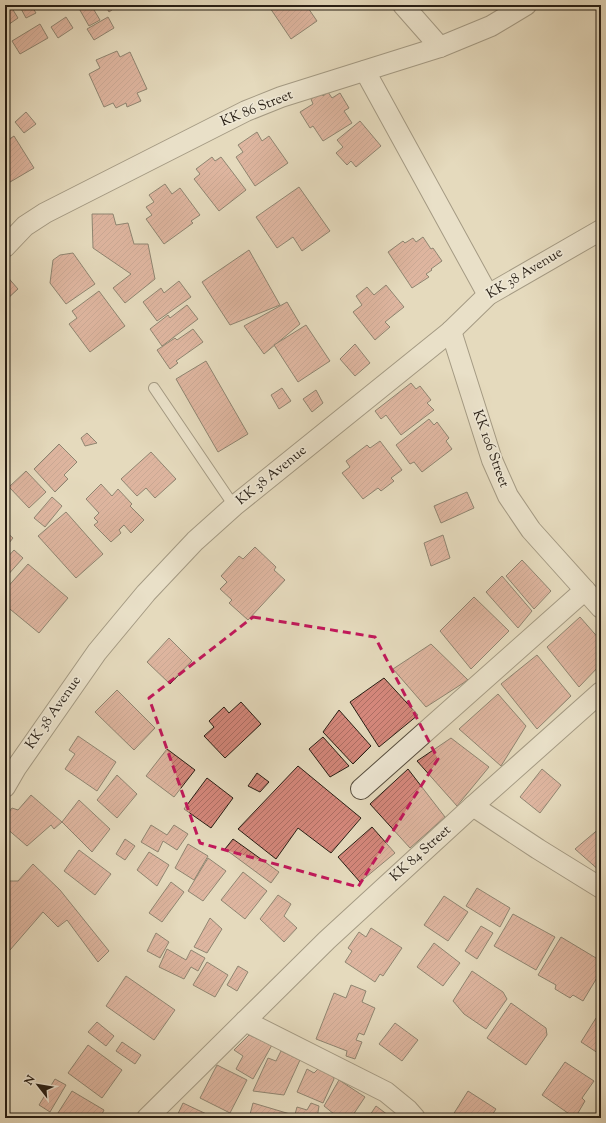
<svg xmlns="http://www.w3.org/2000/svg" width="606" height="1123" font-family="'Sorts Mill Goudy',serif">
  <defs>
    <pattern id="building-hatch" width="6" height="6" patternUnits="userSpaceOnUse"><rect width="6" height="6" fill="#d4877b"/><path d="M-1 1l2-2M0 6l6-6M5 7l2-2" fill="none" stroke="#ac6e64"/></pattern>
  </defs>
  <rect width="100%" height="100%" fill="#e5dabd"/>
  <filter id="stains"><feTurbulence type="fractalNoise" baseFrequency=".005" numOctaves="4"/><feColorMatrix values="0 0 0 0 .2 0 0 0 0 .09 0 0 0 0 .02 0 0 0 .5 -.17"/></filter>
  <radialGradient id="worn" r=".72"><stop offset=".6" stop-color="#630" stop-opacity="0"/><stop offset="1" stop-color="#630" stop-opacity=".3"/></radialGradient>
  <g fill="url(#building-hatch)" stroke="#271e14">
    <polygon points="5,5 10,5 18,18 5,27"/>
    <polygon points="19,5 31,5 36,13 26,18"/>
    <polygon points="77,5 91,5 100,20 89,26"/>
    <polygon points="105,5 119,5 109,12"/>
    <polygon points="268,5 306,5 317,21 291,39"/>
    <polygon points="66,17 73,28 58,38 51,27"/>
    <polygon points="108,17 114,28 94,40 87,29"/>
    <polygon points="40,24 48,38 20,54 12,41"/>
    <polygon points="117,51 120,57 130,52 147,89 137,93 141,101 127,107 126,103 116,108 113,103 104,107 89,74 100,68 96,60"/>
    <polygon points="328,92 332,98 340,93 349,108 344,111 352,123 323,141 313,126 310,128 300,112 313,104 311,99 321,93 323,96"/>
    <polygon points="26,112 36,124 24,133 15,122"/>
    <polygon points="360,121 381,146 356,167 351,161 347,165 336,153 343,147 337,140"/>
    <polygon points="257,132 262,141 269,136 288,163 255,186 236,157 243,152 238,145"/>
    <polygon points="14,136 34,168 5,185 5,142"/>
    <polygon points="212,157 215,161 221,157 246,190 219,211 194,179 200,174 196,169"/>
    <polygon points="165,184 172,194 180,188 200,215 191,221 193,223 164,244 146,219 152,215 146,207 154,202 149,195"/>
    <polygon points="299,187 330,231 302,251 293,237 277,248 256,217"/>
    <polygon points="92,214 113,214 116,225 128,223 134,244 148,244 155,279 125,303 113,288 131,274 93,248"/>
    <polygon points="423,237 431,249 433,248 442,261 431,269 432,270 426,274 429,277 412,288 388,252 403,241 405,243 413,238 416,242"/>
    <polygon points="249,250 280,305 230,325 202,282"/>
    <polygon points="73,253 95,284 66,304 50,283 53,260 60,255"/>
    <polygon points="5,274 18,289 5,301"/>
    <polygon points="179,281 191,297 157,321 143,302 161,288 164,293"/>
    <polygon points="386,285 404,307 385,322 390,327 375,340 353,312 362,305 356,296 367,287 374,295"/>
    <polygon points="99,291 125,326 90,352 69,324 77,318 72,311"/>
    <polygon points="287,302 300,324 264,354 244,326"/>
    <polygon points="187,305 198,319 162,346 150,329 168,315 170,318"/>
    <polygon points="306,325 330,361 298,382 274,345"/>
    <polygon points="193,329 203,342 176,361 178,363 170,369 157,350 175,338 177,340"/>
    <polygon points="355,344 370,363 355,376 340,359"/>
    <polygon points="206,361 248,434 218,452 176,379"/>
    <polygon points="411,383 416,389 420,386 431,400 427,403 434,410 401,435 386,415 381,419 375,411"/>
    <polygon points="282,388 291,401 279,409 271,395"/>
    <polygon points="316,390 323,403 312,412 303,399"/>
    <polygon points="429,419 434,425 437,422 449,438 446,441 452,449 422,472 414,462 410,464 396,445"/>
    <polygon points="87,433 97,443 85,446 81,438"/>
    <polygon points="380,441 402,470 391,478 394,481 381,491 378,488 363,499 342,473 350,467 346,461 367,445 370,448"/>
    <polygon points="59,444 77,462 64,475 68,479 55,492 34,469"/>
    <polygon points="151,452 176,479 155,498 146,488 137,496 121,479"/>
    <polygon points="26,471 46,492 29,508 9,487"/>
    <polygon points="101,484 112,496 118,489 132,504 130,506 144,520 131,533 124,525 119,530 121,533 111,542 94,525 98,522 94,518 99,513 86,499"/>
    <polygon points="467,492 474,508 441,523 434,506"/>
    <polygon points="52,497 62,506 45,527 34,518"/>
    <polygon points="66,512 103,554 76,578 38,536"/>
    <polygon points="5,531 13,538 5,548"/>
    <polygon points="443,535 450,558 431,566 424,543"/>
    <polygon points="255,547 276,567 274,570 285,580 248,620 229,603 232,600 220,589 227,582 221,576 239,556 243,559"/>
    <polygon points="14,550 23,558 6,577 5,576 5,560"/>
    <polygon points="522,560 551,591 534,609 506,576"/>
    <polygon points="28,564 68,598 39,633 5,605 5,590"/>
    <polygon points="502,576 532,611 518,628 486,592"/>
    <polygon points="474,597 509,631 471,669 440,631"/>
    <polygon points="580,617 601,641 601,664 579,687 547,647"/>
    <polygon points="169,638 192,661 170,684 147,662"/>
    <polygon points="431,644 468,680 426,707 393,669"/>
    <polygon points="537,655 571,696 537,729 501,684"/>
    <polygon points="384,678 418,715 379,747 350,702"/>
    <polygon points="117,690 155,728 134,750 95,712"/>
    <polygon points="498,694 526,726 501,766 459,729"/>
    <polygon points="241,702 261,724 225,758 204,736 214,727 209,721 224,707 229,713"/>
    <polygon points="339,710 371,746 353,764 323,732"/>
    <polygon points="78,736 116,762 97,791 65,769 75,754 69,750"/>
    <polygon points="323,737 349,766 330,777 309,749"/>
    <polygon points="451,738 489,767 457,806 417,761"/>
    <polygon points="167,749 195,770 174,797 146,776"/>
    <polygon points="298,766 361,818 331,853 298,828 276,859 238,829"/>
    <polygon points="408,769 445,817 410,848 370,804"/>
    <polygon points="542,769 561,785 540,813 520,797"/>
    <polygon points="257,773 269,782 260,792 248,786"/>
    <polygon points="117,775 137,794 117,818 97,800"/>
    <polygon points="207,778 233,798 211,828 184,809"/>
    <polygon points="31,795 62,822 54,829 51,825 27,846 5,827 5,817 12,808 18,810"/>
    <polygon points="79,800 110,829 92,852 62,822"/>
    <polygon points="151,825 167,835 174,825 188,834 177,850 163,841 158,852 141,842"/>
    <polygon points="372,827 395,853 360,882 338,857"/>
    <polygon points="601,827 601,872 575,849"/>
    <polygon points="125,839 135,846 125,860 116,854"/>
    <polygon points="233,839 279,872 271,883 225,849"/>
    <polygon points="188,844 208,856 194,880 175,868"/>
    <polygon points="79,850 111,874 95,895 64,871"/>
    <polygon points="149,852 169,865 157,886 137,870"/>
    <polygon points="208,858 226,871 203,901 188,891"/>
    <polygon points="33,864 60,890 109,951 98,962 67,920 58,927 43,912 10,950 5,946 5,881 18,881"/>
    <polygon points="243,872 267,891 245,919 221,900"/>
    <polygon points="171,882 184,892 162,922 149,913"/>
    <polygon points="477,888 510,908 500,927 466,906"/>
    <polygon points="278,895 291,904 284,916 297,928 284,942 260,919"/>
    <polygon points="444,896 468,912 448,941 424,925"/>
    <polygon points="513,914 555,937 536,970 494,946"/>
    <polygon points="210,918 222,929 207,953 194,947"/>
    <polygon points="481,926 493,933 477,959 465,951"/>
    <polygon points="371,928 402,948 383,976 380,974 375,982 345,962 352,951 348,948 359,932 366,937"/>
    <polygon points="156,933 169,942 160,958 147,951"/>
    <polygon points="561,937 601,961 601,971 583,1001 573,995 570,998 555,989 556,985 538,975"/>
    <polygon points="434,943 460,963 443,986 417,967"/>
    <polygon points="167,949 186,960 191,950 205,958 198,971 191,967 184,979 159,967"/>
    <polygon points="207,962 228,975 215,997 193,985"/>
    <polygon points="238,966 248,972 237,991 227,985"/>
    <polygon points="472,971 503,992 507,999 486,1029 464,1014 453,1001"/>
    <polygon points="126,976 175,1010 154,1040 106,1006"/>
    <polygon points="351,985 366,991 362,1002 375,1008 364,1035 359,1033 356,1040 362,1042 355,1059 346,1056 347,1051 316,1039 334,993 346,998"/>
    <polygon points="511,1003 546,1028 547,1035 526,1065 487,1038"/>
    <polygon points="596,1018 601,1022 601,1055 581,1042"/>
    <polygon points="97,1022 114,1036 106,1046 88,1032"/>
    <polygon points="395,1023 418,1040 402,1061 379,1044"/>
    <polygon points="249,1035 272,1045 253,1079 236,1069 243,1056 234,1050"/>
    <polygon points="122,1042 141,1055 135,1064 116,1051"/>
    <polygon points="88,1045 122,1070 102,1098 68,1073"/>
    <polygon points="281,1051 300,1060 284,1095 253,1091 268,1058 276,1061"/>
    <polygon points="565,1062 594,1081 582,1098 585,1101 575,1118 542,1095"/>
    <polygon points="217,1065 247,1080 230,1113 200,1098"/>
    <polygon points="319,1068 333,1075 334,1079 323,1103 297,1092 307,1069 314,1073"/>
    <polygon points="55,1079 66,1085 50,1112 39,1105"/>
    <polygon points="339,1080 365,1097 351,1118 339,1118 324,1106"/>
    <polygon points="72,1091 104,1110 100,1118 59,1118 56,1116"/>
    <polygon points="468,1091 496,1109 490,1118 451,1118"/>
    <polygon points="183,1103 215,1118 176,1118"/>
    <polygon points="253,1103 290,1114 289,1118 249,1118"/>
    <polygon points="311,1103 319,1106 317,1118 294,1118 297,1107 307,1110"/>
    <polygon points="376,1106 392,1118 368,1118"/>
  </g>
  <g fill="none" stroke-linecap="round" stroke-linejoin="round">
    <defs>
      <polyline id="lane" points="154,388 234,506"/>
      <g id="street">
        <polyline points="403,5 440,47"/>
        <polyline points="365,71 488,295"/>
        <polyline points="5,247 25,226 45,213 246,111 281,97 440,47 491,26 526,5"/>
        <polyline points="451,331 492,460 508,496 531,530 601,608"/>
        <polyline points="5,787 16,768 97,652 146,593 195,541 234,506 451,331 488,295 601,230"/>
        <polyline points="361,789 585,590"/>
        <polyline points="473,806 538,849 601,888"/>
        <polyline points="245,1021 386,1092 408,1110 415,1118"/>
        <polyline points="147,1118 327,940 473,806 601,692"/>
      </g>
    </defs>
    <use href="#lane" stroke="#564d3e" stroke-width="12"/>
    <use href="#street" stroke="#564d3e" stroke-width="22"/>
    <use href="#lane" stroke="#eee7d4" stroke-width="10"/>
    <use href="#street" stroke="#eee7d4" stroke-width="20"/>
  </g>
  <path d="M0 0H606V1123H0ZM253 617 375 637 438 759 358 887 200 843 149 698Z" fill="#e5dabd" fill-opacity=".55" fill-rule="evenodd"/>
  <path fill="none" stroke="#c2185b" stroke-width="3" stroke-dasharray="8 5" stroke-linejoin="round" d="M253 617 375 637 438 759 358 887 200 843 149 698Z"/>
  <g text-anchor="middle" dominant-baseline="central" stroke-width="3.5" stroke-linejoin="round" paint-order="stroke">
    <g font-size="14" fill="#271e14" stroke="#eee7d4">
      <text transform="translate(257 109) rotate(-22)">KK 86 Street</text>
      <text transform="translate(525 274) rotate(-31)">KK 38 Avenue</text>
      <text transform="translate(490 449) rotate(70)">KK 106 Street</text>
      <text transform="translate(272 476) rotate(-39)">KK 38 Avenue</text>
      <text transform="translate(54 713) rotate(-55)">KK 38 Avenue</text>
      <text transform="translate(421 854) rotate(-42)">KK 84 Street</text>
    </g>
  </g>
  <rect width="606" height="1123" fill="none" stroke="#e5dabd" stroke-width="20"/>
  <rect x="6" y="6" width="594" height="1111" fill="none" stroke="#271e14" stroke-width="2"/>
  <rect x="10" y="10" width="586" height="1103" fill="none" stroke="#271e14"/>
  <g transform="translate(38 1085) rotate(301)" stroke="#eee7d4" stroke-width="3" paint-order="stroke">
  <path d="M0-3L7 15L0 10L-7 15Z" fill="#271e14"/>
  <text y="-6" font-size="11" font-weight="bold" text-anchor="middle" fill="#271e14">N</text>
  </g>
  <rect width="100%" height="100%" filter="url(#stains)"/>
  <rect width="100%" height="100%" fill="url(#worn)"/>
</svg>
